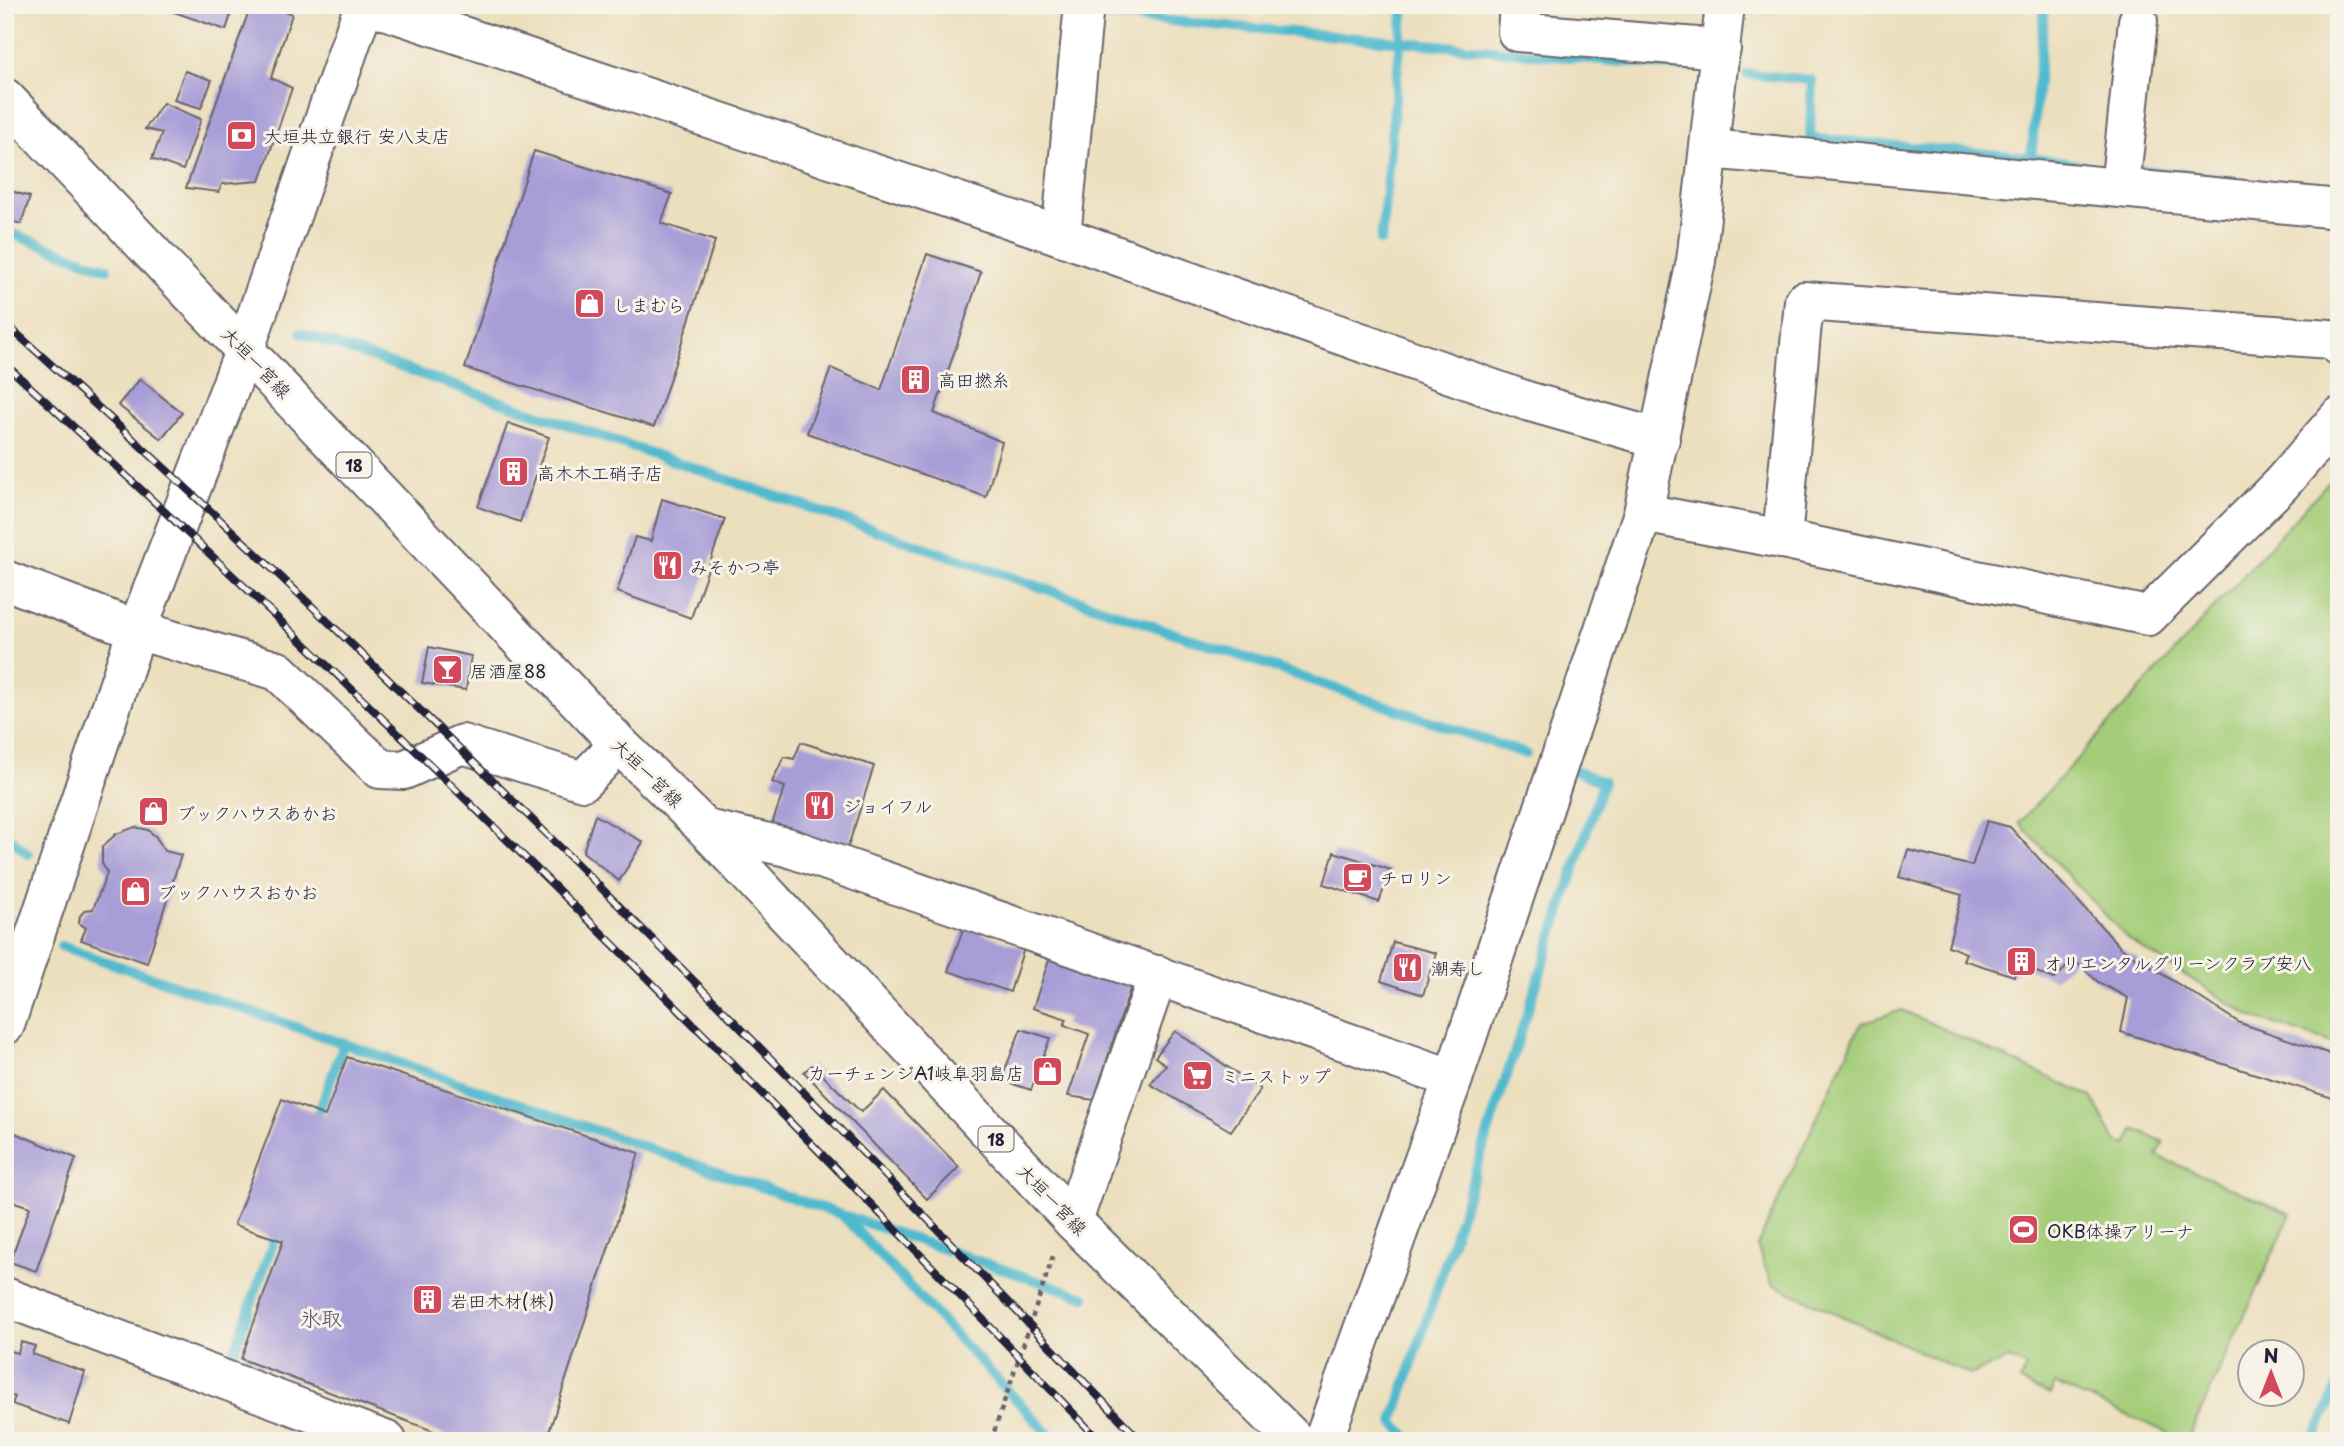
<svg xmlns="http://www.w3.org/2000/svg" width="2344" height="1446" font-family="'Playpen Sans','Klee One',sans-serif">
  <rect width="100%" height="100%" fill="#f7f3e8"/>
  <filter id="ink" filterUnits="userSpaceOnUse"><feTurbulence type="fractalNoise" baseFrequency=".0143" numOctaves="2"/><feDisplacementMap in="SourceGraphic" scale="14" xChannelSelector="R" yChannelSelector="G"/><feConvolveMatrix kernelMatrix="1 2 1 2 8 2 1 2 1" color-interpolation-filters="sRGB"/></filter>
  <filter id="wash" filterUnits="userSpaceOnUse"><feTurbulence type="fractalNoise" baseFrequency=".00686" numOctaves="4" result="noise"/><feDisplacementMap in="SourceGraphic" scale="28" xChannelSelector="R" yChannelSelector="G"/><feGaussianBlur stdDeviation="1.57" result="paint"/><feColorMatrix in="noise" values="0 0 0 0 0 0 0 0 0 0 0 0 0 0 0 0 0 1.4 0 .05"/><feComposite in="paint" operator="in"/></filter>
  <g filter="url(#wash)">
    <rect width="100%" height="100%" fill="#ecdfbe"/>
    <g fill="#a4cd79" stroke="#63785a" stroke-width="2">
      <polygon points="2339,470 2339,1045 2250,1016 2128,939 2019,823"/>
      <polygon points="1902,1010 2092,1097 2115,1141 2127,1145 2134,1129 2164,1142 2157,1156 2291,1214 2187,1441 2055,1384 2050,1395 2020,1382 2026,1366 2009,1359 1970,1375 1772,1284 1757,1246 1861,1023"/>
    </g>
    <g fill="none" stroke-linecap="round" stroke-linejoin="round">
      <g stroke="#50b9cd" stroke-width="10">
        <polyline points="1019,5 1061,11"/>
        <polyline points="1104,15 1680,67"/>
        <polyline points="1747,74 1812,80 1810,138 2031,158 2086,166"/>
        <polyline points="2031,158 2045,5"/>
        <polyline points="2141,170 2233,180"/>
        <polyline points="5,231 107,269"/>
        <polyline points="1381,241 1404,5"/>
        <polyline points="301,333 1526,754"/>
        <polyline points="5,834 28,854"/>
        <polyline points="61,946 842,1215 1055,1441"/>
        <polyline points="314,1125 344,1043"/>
        <polyline points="846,1216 1085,1297"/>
        <polyline points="234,1352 279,1226"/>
        <polyline points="1411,1441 1393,1422 1603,782 1573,770"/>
        <polyline points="2313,1441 2339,1384"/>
      </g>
    </g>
    <g id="blocks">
      <g fill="#a79dd7">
        <polygon points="154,5 234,5 226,30"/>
        <polygon points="251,5 270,5 292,14 271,78 292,88 260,181 222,184 219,192 186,188"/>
        <polygon points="185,71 212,80 201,108 174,100"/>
        <polygon points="163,103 201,119 183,170 152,159 162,133 145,129"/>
        <polygon points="534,151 672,194 661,223 715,241 654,427 465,368"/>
        <polygon points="5,189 30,197 21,224 5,219"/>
        <polygon points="927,254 981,272 934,413 1002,442 986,497 807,433 831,368 881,390"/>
        <polygon points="140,379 182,413 161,439 118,405"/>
        <polygon points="508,423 549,437 520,522 478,507"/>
        <polygon points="662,499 725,519 691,618 617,592 635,537 651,541"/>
        <polygon points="429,647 471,656 466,690 422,683"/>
        <polygon points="801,742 874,766 847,850 772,824 785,787 772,782 784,757 794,759"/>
        <polygon points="595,815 643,842 619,881 583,852"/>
        <polygon points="1987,821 2010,827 2121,948 2240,1023 2339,1057 2339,1100 2121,1032 2128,998 2098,982 2074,960 2054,979 2019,965 2014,976 1963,960 1966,953 1948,946 1962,895 1899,877 1908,850 1972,866"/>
        <polygon points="135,827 148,830 156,837 165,851 181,855 147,963 81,940 86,928 79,923 80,916 85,910 93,909 107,873 102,863 102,847 116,834"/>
        <polygon points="1334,852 1391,870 1379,902 1324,884"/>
        <polygon points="964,927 1024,948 1010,992 948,971"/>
        <polygon points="1393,942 1436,953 1423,995 1381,981"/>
        <polygon points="1051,954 1132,983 1094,1100 1068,1096 1089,1034 1064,1025 1067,1019 1033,1008"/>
        <polygon points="1021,1029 1050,1038 1031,1090 1001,1080"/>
        <polygon points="1175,1031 1260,1089 1231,1131 1150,1084 1166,1065 1155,1057"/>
        <polygon points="347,1057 639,1153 546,1441 460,1441 241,1359 283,1241 234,1225 282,1099 325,1116"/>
        <polygon points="812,1065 861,1112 884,1090 959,1167 927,1199 804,1072"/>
        <polygon points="5,1129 76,1158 36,1271 10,1262 30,1207 5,1199"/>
        <polygon points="21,1342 35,1346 32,1354 85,1372 69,1424 12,1404 15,1397 5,1394 5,1362 9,1351 18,1353"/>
      </g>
    </g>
  </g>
  <g filter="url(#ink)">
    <use href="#blocks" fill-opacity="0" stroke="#696469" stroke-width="2"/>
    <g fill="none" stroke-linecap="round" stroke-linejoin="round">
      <defs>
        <g id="minor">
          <polyline points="370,5 1061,236 1527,401 1660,439"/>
          <polyline points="1519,5 1517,32 1721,49"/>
          <polyline points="1710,149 2339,209"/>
          <polyline points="2120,187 2138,21"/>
          <polyline points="1061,236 1084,5"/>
          <polyline points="1643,513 1782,539 2148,616 2281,484 2339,417"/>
          <polyline points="1782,539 1804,301 2330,339 2339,346"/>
          <polyline points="5,580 137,630 278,671 380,769 404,770 462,744 583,781 619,744"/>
          <polyline points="706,829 787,847 1453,1079"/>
          <polyline points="1073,1221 1158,975"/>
          <polyline points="5,1297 387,1441"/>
        </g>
        <g id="tertiary">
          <polyline points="5,1025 137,630 245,349 364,5"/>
          <polyline points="1323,1441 1453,1079 1643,513 1696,261 1725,5"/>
        </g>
        <polyline id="primary" points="5,98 619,744 706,829 1073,1221 1296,1441"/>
      </defs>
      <use href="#minor" stroke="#696469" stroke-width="42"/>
      <use href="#tertiary" stroke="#696469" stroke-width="42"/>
      <use href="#primary" stroke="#696469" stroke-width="42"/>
      <polyline stroke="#696469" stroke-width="4.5" stroke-dasharray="5 5" stroke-linecap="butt" points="991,1441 1053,1256"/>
      <use href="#minor" stroke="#fff" stroke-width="38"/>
      <use href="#tertiary" stroke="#fff" stroke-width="38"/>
      <use href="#primary" stroke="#fff" stroke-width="38"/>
      <defs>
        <g id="rail">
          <path d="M5 323C401 677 774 1057 1141 1441"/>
          <path d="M5 364C383 709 746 1071 1100 1441"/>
        </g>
      </defs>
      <use href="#rail" stroke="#22223b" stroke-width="8"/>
      <use href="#rail" stroke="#f7f3e8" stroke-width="5" stroke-dasharray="16" stroke-linecap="butt"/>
    </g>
  </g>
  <defs>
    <symbol id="bank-square" viewBox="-11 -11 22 22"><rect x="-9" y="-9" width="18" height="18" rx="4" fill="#d1495b" stroke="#f7f3e8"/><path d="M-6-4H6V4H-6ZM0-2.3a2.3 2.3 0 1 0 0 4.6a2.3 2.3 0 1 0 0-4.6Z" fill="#fff"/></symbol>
    <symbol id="shop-square" viewBox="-11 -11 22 22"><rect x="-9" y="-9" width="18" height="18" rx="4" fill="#d1495b" stroke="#f7f3e8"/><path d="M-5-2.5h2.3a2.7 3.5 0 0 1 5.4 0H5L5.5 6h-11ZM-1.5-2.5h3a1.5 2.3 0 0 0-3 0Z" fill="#fff"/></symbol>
    <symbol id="building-square" viewBox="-11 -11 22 22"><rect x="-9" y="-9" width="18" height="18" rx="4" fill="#d1495b" stroke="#f7f3e8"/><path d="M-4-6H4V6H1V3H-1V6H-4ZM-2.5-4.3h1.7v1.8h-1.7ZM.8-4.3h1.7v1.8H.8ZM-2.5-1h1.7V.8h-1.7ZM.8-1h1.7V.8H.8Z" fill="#fff"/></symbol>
    <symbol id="restaurant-square" viewBox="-11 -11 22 22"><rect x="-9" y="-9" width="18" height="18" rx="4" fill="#d1495b" stroke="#f7f3e8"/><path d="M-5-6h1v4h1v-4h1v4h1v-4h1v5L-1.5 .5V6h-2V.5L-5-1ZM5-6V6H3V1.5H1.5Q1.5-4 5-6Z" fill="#fff"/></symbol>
    <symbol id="bar-square" viewBox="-11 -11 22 22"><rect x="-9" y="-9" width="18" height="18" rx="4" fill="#d1495b" stroke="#f7f3e8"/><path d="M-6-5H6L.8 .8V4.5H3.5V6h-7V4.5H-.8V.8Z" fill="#fff"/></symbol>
    <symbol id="cafe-square" viewBox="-11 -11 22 22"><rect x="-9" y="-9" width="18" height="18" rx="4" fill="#d1495b" stroke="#f7f3e8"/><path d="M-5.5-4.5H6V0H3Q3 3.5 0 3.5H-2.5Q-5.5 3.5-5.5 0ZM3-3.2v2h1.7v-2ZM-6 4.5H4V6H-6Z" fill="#fff"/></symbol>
    <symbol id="supermarket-square" viewBox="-11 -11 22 22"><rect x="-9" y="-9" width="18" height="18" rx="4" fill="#d1495b" stroke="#f7f3e8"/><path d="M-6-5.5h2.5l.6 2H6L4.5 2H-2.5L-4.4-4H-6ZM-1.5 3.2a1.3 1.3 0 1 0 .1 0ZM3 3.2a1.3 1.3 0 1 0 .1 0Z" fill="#fff"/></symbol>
    <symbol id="stadium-square" viewBox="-11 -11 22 22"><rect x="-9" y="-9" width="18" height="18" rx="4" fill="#d1495b" stroke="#f7f3e8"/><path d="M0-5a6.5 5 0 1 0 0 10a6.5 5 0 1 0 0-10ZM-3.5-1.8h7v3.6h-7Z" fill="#fff"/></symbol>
  </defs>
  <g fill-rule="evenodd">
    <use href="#bank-square" x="224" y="118" width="35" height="35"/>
    <use href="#shop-square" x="572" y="286" width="35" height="35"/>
    <use href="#building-square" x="898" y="362" width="35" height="35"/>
    <use href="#building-square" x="496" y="454" width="35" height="35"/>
    <use href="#restaurant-square" x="650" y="548" width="35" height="35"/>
    <use href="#bar-square" x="430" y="652" width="35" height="35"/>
    <use href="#restaurant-square" x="802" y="788" width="35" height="35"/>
    <use href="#shop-square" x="136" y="794" width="35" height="35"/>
    <use href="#cafe-square" x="1340" y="860" width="35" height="35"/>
    <use href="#shop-square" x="118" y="874" width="35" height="35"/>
    <use href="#building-square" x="2004" y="944" width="35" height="35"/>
    <use href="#restaurant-square" x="1390" y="950" width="35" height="35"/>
    <use href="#shop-square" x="1030" y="1054" width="35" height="35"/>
    <use href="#supermarket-square" x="1180" y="1058" width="35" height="35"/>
    <use href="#stadium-square" x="2006" y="1212" width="35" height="35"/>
    <use href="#building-square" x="410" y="1282" width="35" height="35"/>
  </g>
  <g text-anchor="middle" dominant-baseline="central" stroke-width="6" stroke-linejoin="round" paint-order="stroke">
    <g fill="#f7f3e8" stroke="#62616f" stroke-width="2">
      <rect x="336.5" y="452.5" width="35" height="25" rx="5"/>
      <rect x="978.5" y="1126.5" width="35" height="25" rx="5"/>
    </g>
    <g font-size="16" font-weight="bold" fill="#22223b">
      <text x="354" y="465">18</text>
      <text x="996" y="1139">18</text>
    </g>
    <g font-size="18" fill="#22223b" stroke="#f7f3e8" text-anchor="start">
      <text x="264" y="135">大垣共立銀行 安八支店</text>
      <text x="613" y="304">しまむら</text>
      <text x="938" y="379">高田撚糸</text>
      <text x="537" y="472">高木木工硝子店</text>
      <text x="690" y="566">みそかつ亭</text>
      <text x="470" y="670">居酒屋88</text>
      <text x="843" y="805">ジョイフル</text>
      <text x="177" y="812">ブックハウスあかお</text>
      <text x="1380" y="877">チロリン</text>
      <text x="158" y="891">ブックハウスおかお</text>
      <text x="2044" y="962">オリエンタルグリーンクラブ安八</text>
      <text x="1431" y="967">潮寿し</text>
      <text x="1024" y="1072" text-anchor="end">カーチェンジA1岐阜羽島店</text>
      <text x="1221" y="1075">ミニストップ</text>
      <text x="2047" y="1230">OKB体操アリーナ</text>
      <text x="450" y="1300">岩田木材(株)</text>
    </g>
    <g font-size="18" fill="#22223b" stroke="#f7f3e8">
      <text transform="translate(257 362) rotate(46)">大垣一宮線</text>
      <text transform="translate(648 772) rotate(44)">大垣一宮線</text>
      <text transform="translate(1053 1199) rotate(46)">大垣一宮線</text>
    </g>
    <g font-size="21" fill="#514d72" stroke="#f7f3e8">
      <text x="321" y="1317">氷取</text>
    </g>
  </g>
  <rect width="2344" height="1446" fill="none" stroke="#f7f3e8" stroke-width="28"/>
  <g transform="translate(2271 1373)"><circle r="33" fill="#f7f3e8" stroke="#a29fa3" stroke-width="2"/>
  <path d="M0-5L12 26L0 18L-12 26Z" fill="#d1495b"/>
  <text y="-10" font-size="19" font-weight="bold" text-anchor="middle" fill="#22223b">N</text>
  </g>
</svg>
